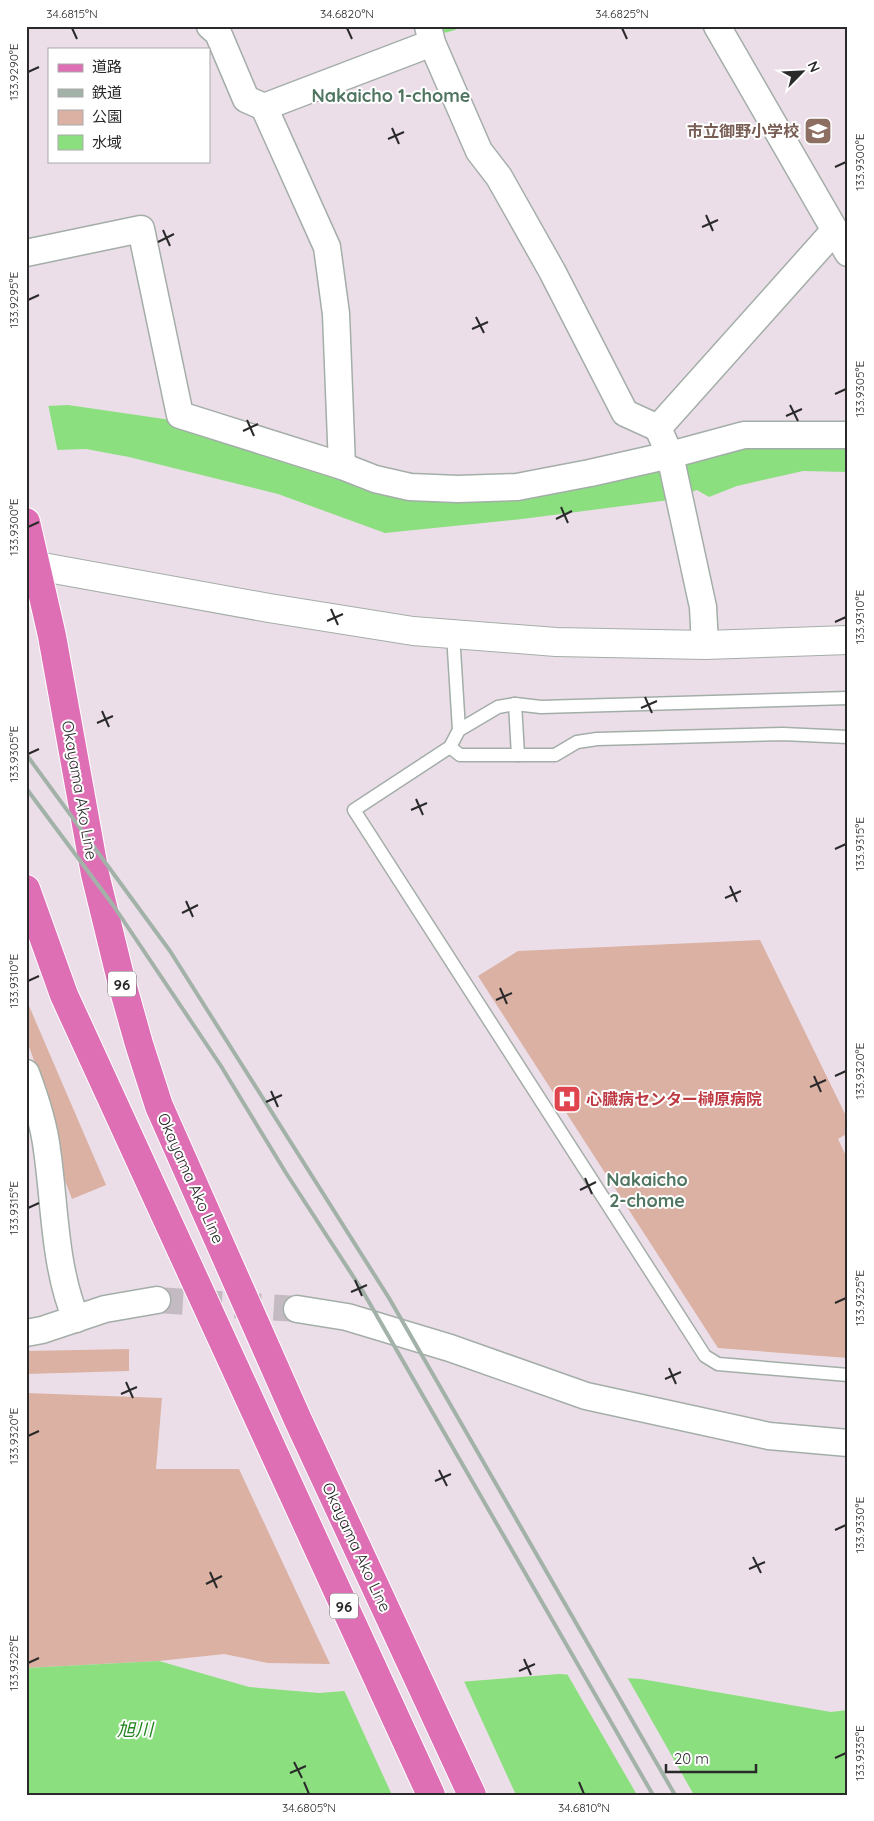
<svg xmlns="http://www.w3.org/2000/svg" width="874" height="1821" font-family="Quicksand,'Noto Sans JP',sans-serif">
  <rect width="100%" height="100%" fill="#ebdee8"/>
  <g fill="#dab1a2">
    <polygon points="760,940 848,1120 848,1133 838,1139 848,1160 848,1358 718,1348 478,976 518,951"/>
    <polygon points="26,999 106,1185 72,1199 62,1173 49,1103 26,1038"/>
    <polygon points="129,1349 129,1371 26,1374 26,1351"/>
    <polygon points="26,1393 162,1398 156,1469 239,1469 330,1664 268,1663 224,1654 159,1661 26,1668"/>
  </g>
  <g fill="#8bdf7f">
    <polygon points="68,405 171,420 371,486 646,472 693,463 726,452 769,445 848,445 848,472 803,471 737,486 709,497 697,490 669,500 522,519 385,533 278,494 129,457 86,449 26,451 26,407"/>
    <polygon points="159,1661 249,1687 319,1693 559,1674 641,1679 831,1712 848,1710 848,1795 26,1795 26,1668"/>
  </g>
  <g fill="#ebdee8">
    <polygon points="26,404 48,404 58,453 26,454"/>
    <polygon points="566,1672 626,1675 694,1795 637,1795"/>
    <polygon points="463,1679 516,1795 392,1795 343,1688"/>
  </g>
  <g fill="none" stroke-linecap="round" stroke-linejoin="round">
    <polyline stroke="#8bdf7f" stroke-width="9" points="440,26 446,28 453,26"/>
    <polyline stroke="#c4bac2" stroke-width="26" stroke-dasharray="26 13" stroke-linecap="butt" points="157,1300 297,1309"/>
    <defs>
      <g id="lane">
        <polyline points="453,634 459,730"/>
        <polyline points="848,698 541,707 515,704 498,707 459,730 450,747 354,810 705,1356 718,1364 848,1375"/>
        <polyline points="515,704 518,755 555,755 577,742 597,739 783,734 848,737"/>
        <polyline points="450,747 460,755 518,755"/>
      </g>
      <g id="street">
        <polyline points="210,26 218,33 246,99 264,107 432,43"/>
        <polyline points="428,26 432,43 479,151 499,177 552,271 625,413 658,428 670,455 703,607 705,645"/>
        <polyline points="717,26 848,253"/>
        <polyline points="264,107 327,247 336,314 342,466"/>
        <polyline points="26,253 141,229 180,415 342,466 375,479 410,487 458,489 517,487 590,473 670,455 744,435 848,435"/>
        <polyline points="658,428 835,230"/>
        <path d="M26 1073C35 1097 44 1124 47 1150 55 1205 54 1266 76 1319"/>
        <polyline points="297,1309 347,1317 450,1348 586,1396 769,1436 848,1443"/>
        <polyline points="26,1333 42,1330 105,1309 157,1300"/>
      </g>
      <polyline id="secondary" points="26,564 269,608 413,631 556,642 705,645 848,640"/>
      <g id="primary">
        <polyline points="26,522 52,636 95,874 121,980 139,1044 159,1106 298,1420 472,1795"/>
        <polyline points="26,889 64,995 431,1795"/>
      </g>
    </defs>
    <use href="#lane" stroke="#a4aea8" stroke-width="15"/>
    <use href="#street" stroke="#a4aea8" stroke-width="29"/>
    <use href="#secondary" stroke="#a4aea8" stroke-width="30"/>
    <use href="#primary" stroke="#fff" stroke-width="30"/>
    <use href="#lane" stroke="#fff" stroke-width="12"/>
    <use href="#street" stroke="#fff" stroke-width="26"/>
    <use href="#secondary" stroke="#fff" stroke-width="28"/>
    <use href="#primary" stroke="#df6fb5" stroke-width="28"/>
    <g stroke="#a2b2a9" stroke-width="4">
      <polyline points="26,754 170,951 389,1298 675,1795"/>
      <polyline points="26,788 113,905 221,1066 286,1173 362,1290 653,1795"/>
    </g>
  </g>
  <path fill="none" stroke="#2a2a2a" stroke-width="2" d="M72 28 77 39M347 28 352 39M622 28 627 39M28 72 39 67M392 128 399 144M388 139 404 132M835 167 846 162M706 215 713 231M702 227 718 220M163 230 170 246M158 242 174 234M28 300 39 295M476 317 484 333M472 329 488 322M835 394 846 389M790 405 798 421M786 416 802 409M247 420 254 436M243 431 258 424M561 507 568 523M556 519 572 511M28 527 39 522M331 609 338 625M327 621 343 614M835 622 846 617M645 697 652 713M641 708 657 701M102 711 109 727M97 723 113 716M28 754 39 749M416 799 423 815M411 810 427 803M835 849 846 844M730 886 737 902M725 898 741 891M186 901 193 917M182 913 198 905M28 981 39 976M500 988 507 1004M496 1000 512 993M814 1076 821 1092M835 1076 846 1071M810 1087 826 1080M271 1091 278 1107M266 1102 282 1095M585 1178 592 1194M580 1190 596 1182M28 1208 39 1203M355 1280 362 1296M351 1292 367 1285M835 1303 846 1298M669 1368 676 1384M665 1379 681 1372M126 1382 133 1398M121 1394 137 1387M28 1436 39 1431M439 1470 447 1486M435 1481 451 1474M835 1530 846 1525M753 1557 761 1573M749 1569 765 1562M210 1572 217 1588M206 1584 222 1576M524 1659 531 1675M28 1663 39 1658M519 1671 535 1664M835 1758 846 1753M294 1762 302 1778M290 1773 306 1766M304 1782 309 1794M579 1782 584 1794"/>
  <defs>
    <symbol id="school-square" viewBox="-11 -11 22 22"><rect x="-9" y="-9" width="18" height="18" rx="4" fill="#8d6e63" stroke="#fff"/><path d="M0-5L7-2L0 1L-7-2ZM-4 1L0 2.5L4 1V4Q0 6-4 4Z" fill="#fff"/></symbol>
    <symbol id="hospital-square" viewBox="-11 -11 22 22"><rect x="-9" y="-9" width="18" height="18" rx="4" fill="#e0444e" stroke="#fff"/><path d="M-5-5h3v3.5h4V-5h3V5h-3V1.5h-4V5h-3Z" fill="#fff"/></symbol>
  </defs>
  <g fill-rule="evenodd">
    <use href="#school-square" x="802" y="115" width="32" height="32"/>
    <use href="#hospital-square" x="551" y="1083" width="32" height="32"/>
  </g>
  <g text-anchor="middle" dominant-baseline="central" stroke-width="4" stroke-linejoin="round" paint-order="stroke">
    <g fill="#fff" stroke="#6a6a6a" stroke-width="1">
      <rect x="108" y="971.5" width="28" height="25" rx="4"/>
      <rect x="330" y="1593.5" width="28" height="25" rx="4"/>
    </g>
    <g font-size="15" font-weight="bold" fill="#2a2a2a">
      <text x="122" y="984">96</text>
      <text x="344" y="1606">96</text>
    </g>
    <g font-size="16" font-weight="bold" fill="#785e54" stroke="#fff" text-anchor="end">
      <text x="799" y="131">市立御野小学校</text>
    </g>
    <g font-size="16" fill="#2a2a2a" stroke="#fff">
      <text transform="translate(80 790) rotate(80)">Okayama Ako Line</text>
      <text transform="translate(191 1178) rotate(66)">Okayama Ako Line</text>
      <text transform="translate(357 1547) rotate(65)">Okayama Ako Line</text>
    </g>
    <g font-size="16" font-weight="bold" fill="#be3a42" stroke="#fff" text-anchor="start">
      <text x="586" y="1099">心臓病センター榊原病院</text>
    </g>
    <g font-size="18" font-weight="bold" fill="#507560" stroke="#fff">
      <text x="391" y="95">Nakaicho 1-chome</text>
      <text x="647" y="1179">Nakaicho<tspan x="647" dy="21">2-chome</tspan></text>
    </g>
    <g font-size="18" font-style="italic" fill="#23851d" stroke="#fff">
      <text x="135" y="1729">旭川</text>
    </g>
  </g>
  <rect width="874" height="1821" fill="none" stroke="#ffffff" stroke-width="55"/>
  <rect x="48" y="48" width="162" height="115" fill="#ffffff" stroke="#aaaaaa"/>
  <rect x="58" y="64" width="25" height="8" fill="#df6fb5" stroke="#aaaaaa"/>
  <text x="92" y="72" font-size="15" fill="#2a2a2a">道路</text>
  <rect x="58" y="89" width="25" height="8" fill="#a2b2a9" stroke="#aaaaaa"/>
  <text x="92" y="98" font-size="15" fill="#2a2a2a">鉄道</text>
  <rect x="58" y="110" width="25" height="15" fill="#dab1a2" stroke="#aaaaaa"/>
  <text x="92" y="122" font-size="15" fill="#2a2a2a">公園</text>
  <rect x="58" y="135" width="25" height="15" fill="#8bdf7f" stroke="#aaaaaa"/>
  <text x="92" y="148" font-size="15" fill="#2a2a2a">水域</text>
  <g transform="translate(802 72) rotate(66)" stroke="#ffffff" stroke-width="4" paint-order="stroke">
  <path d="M0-4L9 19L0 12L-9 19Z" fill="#2a2a2a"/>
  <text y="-8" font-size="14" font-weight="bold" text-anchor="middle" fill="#2a2a2a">N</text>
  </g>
  <path d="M666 1764v8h90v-8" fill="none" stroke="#2a2a2a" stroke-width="2.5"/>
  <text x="674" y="1764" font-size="15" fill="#2a2a2a" stroke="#ffffff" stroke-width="4" paint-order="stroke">20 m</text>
  <rect x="28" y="28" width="818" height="1766" fill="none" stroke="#2a2a2a" stroke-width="2"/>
  <g font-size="12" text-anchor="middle" fill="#2a2a2a">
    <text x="72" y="18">34.6815°N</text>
    <text x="347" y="18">34.6820°N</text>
    <text x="622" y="18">34.6825°N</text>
    <text transform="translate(14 72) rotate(-90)" y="4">133.9290°E</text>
    <text transform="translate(860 162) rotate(-90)" y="4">133.9300°E</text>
    <text transform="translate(14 300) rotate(-90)" y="4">133.9295°E</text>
    <text transform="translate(860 389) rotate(-90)" y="4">133.9305°E</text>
    <text transform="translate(14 527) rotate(-90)" y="4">133.9300°E</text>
    <text transform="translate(860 617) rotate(-90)" y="4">133.9310°E</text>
    <text transform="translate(14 754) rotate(-90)" y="4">133.9305°E</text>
    <text transform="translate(860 844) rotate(-90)" y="4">133.9315°E</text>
    <text transform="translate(14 981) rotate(-90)" y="4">133.9310°E</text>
    <text transform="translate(860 1071) rotate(-90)" y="4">133.9320°E</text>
    <text transform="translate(14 1208) rotate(-90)" y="4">133.9315°E</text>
    <text transform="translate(860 1298) rotate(-90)" y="4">133.9325°E</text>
    <text transform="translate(14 1436) rotate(-90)" y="4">133.9320°E</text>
    <text transform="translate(860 1525) rotate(-90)" y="4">133.9330°E</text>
    <text transform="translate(14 1663) rotate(-90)" y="4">133.9325°E</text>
    <text transform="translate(860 1753) rotate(-90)" y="4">133.9335°E</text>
    <text x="309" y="1812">34.6805°N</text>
    <text x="584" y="1812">34.6810°N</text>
  </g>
</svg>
